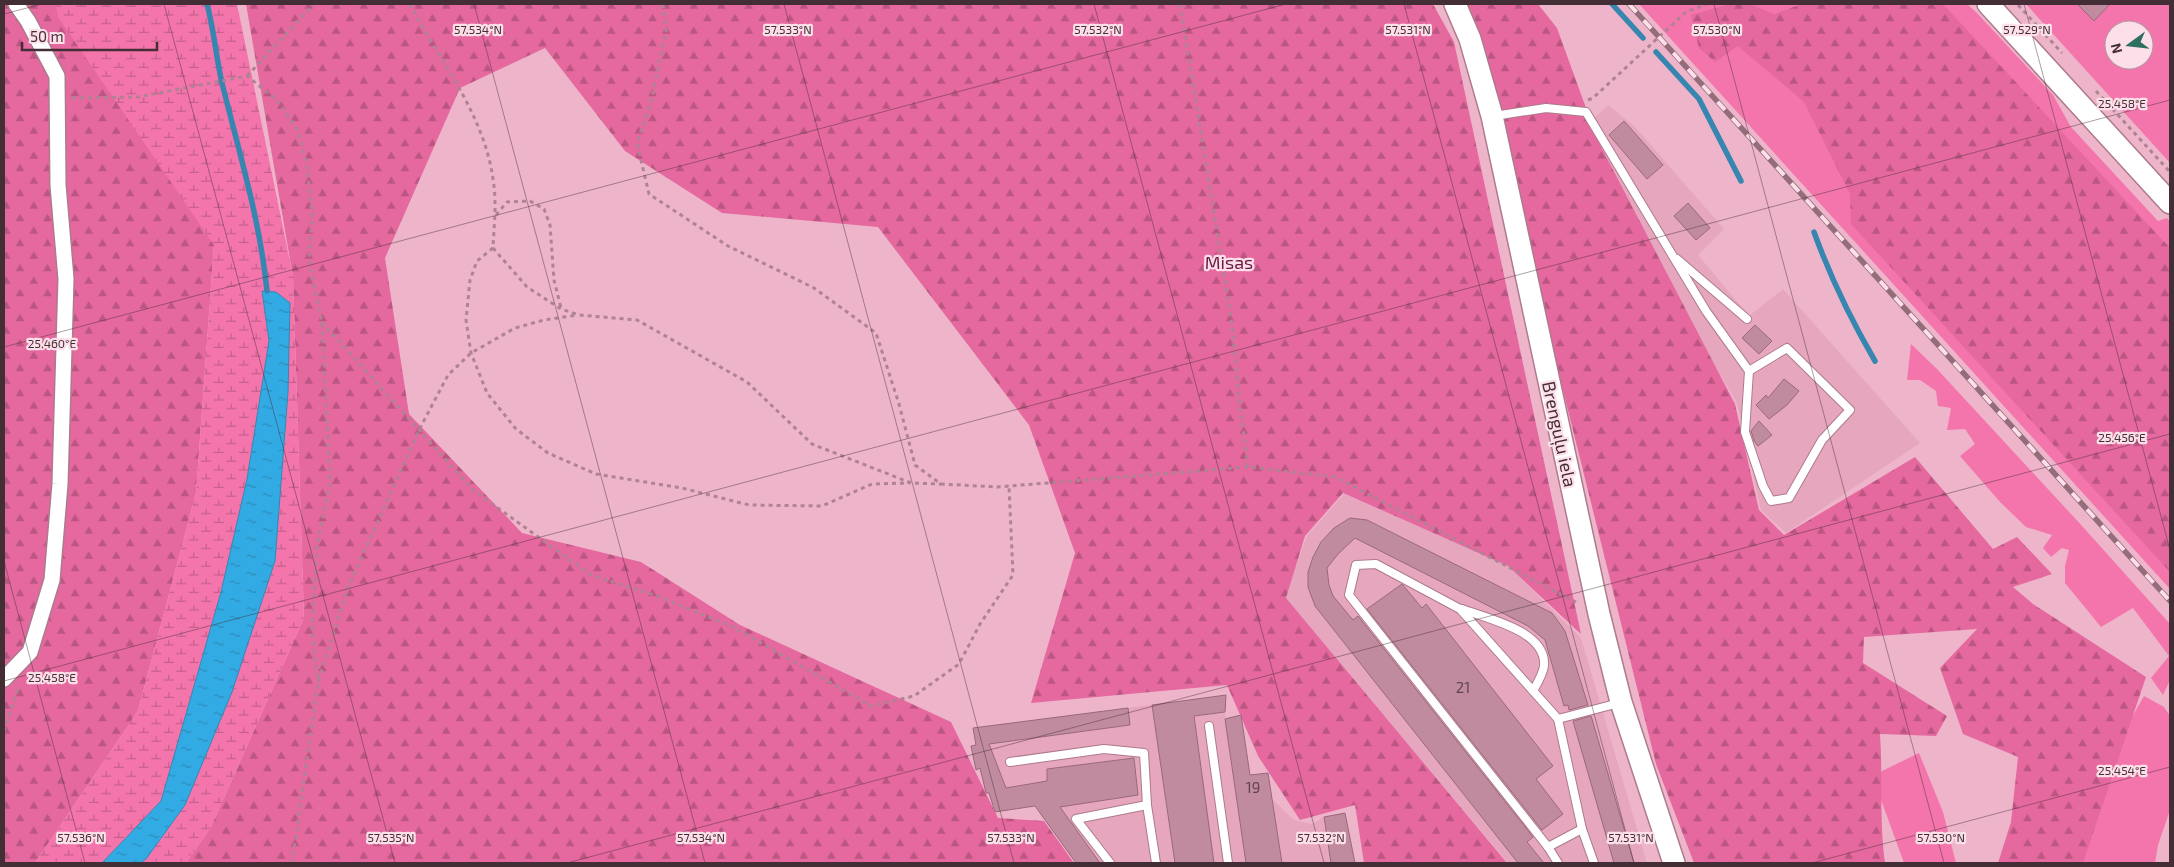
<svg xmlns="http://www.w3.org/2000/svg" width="2174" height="867" font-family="'Exo 2',sans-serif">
  <defs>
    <pattern id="forest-firs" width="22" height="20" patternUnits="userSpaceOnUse" patternTransform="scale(1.25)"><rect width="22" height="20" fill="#e5689f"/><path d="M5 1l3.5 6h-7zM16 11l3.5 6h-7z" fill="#bb5682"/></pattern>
    <pattern id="wetland-marsh" width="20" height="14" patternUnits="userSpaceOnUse" patternTransform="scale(1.25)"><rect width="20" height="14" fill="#f375ac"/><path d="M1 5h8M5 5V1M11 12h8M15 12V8" fill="none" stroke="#c6608d"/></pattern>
    <pattern id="water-ripples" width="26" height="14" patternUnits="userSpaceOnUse" patternTransform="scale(1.25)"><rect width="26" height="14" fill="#32abe4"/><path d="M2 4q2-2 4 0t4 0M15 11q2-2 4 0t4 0" fill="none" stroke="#2c8cba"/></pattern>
  </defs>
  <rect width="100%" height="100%" fill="#eeb5ca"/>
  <g fill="#e5a6be">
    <polygon points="1608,105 1635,127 1724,229 1698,255 1749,316 1783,289 1920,443 1786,533 1761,510 1737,403 1608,183 1588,124"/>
    <polygon points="1344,494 1507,565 1581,638 1647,863 1508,863 1284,598 1307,536"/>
    <polygon points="1226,695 1225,718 1241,715 1250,775 1268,773 1272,799 1294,820 1312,824 1324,817 1345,813 1355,863 1076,863 1035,806 995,812 989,793 986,793 980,768 976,770 971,746 976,744 973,728"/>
  </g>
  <g fill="#f375ac" fill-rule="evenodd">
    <polygon points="1639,4 1967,4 1977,13 2053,95 2071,127 2158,221 2167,218 2170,222 2170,589"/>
    <path d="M2026 4H2170V163ZM2114 30H2144V60H2114Z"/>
    <polygon points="1911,344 1937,369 2083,527 2170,624 2170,680 2163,695 2151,678 2169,656 2133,608 2101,627 2065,583 2065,566 2069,550 2062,548 2051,557 2043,548 2052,535 2026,527 2000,502 1960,456 1975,444 1965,429 1947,430 1951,408 1938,406 1936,391 1920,380 1907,380"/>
    <polygon points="2144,696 2164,707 2170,716 2170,810 2158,845 2155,863 2069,863 2113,751"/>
    <polygon points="1919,753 1943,812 1956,863 1904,863 1875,783 1882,771"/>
  </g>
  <g fill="url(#forest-firs)">
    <polygon points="4,4 169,4 214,245 196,493 138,711 35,863 4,863"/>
    <polygon points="246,4 1433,4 1454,42 1581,634 1508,566 1343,493 1305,536 1286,598 1507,863 1364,863 1355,805 1300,820 1258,756 1227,685 1031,703 1075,553 1029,425 878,227 722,213 625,151 545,48 460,88 385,258 409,414 522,533 641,562 740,625 951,722 998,818 1044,821 1074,863 186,863 211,827 304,618 293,277"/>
    <path d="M1467 4H1538L1557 28 1598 141 1735 404 1759 510 1784 535 1915 457 1993 549 2017 537 2052 574 2013 587 2033 604 2146 677 2083 863H1998L2011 822 2018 757 1963 734 1940 668 1977 629 1864 637 1863 663 1947 716 1936 736 1880 734C1883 777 1879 820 1885 863H1694L1656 764Z"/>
    <polygon points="1731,4 1750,4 1774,14 1802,4 1943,4 2170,248 2170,572 1851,224 1850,194 1804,102 1738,46 1715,62 1699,48 1691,15"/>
  </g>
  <polygon fill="url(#wetland-marsh)" points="56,4 237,4 293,276 304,618 211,827 186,863 140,863 146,859 185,805 288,392 262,291 269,341 247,479 221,592 161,801 102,863 35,863 138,711 196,493 214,245 58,17"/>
  <polygon fill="url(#water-ripples)" stroke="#3786b0" points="262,291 276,292 290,303 288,392 275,561 232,692 185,805 146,859 140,863 102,863 161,801 221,592 247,479 269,341"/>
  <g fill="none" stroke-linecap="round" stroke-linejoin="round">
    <g stroke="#3786b0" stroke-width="5.5">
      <path d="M207 4C214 30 216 57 222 83 239 152 260 220 267 291"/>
      <polyline points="1612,4 1643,38"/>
      <polyline points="1656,52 1699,99 1741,181"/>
      <path d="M1814 232C1831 279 1850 318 1875 361"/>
    </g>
  </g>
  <g fill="#c18b9f" stroke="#9a687b">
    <polygon points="2077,4 2110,4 2094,21"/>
    <polygon points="1624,121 1663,165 1647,179 1609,135"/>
    <polygon points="1688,203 1710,228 1696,240 1674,216"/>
    <polygon points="1755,325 1772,341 1759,354 1742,338"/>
    <polygon points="1784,379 1799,391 1787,405 1769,419 1756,405 1766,395 1768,398"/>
    <polygon points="1759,421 1772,435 1758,446 1754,441 1751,431"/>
    <polygon points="1350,518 1367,520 1552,613 1565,631 1588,705 1569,710 1568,705 1564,706 1545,640 1528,626 1355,538 1338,554 1327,568 1329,585 1333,596 1353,620 1358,616 1533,837 1527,842 1544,863 1518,863 1315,606 1308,587 1308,572 1313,557 1321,542 1334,528"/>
    <polygon points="1402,584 1422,608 1426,604 1553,766 1536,779 1563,814 1542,830 1367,609"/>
    <polygon points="1226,695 1225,712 1194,716 1214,863 1175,863 1152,705"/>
    <polygon points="1128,708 1130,725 989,744 1006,788 1047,781 1047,769 1134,758 1138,795 1060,807 1100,863 1076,863 1035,806 995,812 989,793 986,793 980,768 976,770 971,746 976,745 973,728"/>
    <polygon points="1241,715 1250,775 1268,773 1282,863 1246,863 1225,719"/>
    <polygon points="1591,716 1592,719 1634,863 1614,863 1573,721"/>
    <polygon points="1345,813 1355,863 1331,863 1324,817"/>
  </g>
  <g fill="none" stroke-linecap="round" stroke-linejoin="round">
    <defs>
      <g id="lane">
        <polyline points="1494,116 1546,108 1586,112 1706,311 1749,371 1787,348 1850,410 1822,440 1789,498 1771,501 1763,486 1745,432 1749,371"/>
        <polyline points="1677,259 1747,319"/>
        <path d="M1462 609C1488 619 1547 631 1544 666 1543 674 1537 684 1533 691"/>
        <polyline points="1558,719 1582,829 1548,847 1349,595 1356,565 1376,564 1460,609 1558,719 1619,703"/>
        <polyline points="1209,726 1228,863"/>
        <polyline points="1010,762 1104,749 1144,753 1147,805 1156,863"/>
        <polyline points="1582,829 1594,863"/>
        <polyline points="1548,847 1558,863"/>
        <polyline points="1110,863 1076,819 1147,805"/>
      </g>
      <polyline id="street" points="4,679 30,652 52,580 60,484 66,279 58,185 57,76 28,21 16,4"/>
      <g id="secondary">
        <polyline points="1455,4 1470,39 1492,116 1599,614 1621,702 1674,863"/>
        <polyline points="1988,4 2170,203"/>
      </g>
    </defs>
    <use href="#lane" stroke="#ae7a8d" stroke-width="10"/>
    <use href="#street" stroke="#ae7a8d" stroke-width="18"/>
    <use href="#secondary" stroke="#ae7a8d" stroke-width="24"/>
    <g stroke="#af8393" stroke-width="3" stroke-dasharray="4 4" stroke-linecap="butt">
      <path d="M410 4C440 61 484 114 493 179 497 202 494 226 493 248L527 287 561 309 579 315 637 320 747 382 812 444 911 483 941 484"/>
      <polyline points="663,4 666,31 651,102 637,143 649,194 728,246 814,288 876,333 899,404 915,465 941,484 997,487 1248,467 1335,477 1576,602"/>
      <polyline points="1180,4 1232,324 1239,398 1248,467"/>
      <polyline points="2018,5 2062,53"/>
      <polyline points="247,76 314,4"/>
      <polyline points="2096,91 2170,172"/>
      <polyline points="72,98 138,97 247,76 278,101 298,131 307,167 312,213 309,260 322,322 330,483 317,545 312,629 318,682"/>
      <polyline points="1588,100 1593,98 1686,12 1707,4"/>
      <polyline points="496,215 507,202 530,201 544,209 550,225 554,280 561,308"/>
      <polyline points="493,248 477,261 470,280 466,320 471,353 487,393 516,429 548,453 596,474 682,488 749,505 822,506 872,484 909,483"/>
      <polyline points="322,322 473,490 591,575 657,596 733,627 871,706 914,696 959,664 980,624 1013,575 1009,486"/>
      <polyline points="4,731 18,689"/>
      <polyline points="292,863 318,682 347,590 419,430 448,375 471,353 515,328 544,320 578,315"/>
    </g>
    <use href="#lane" stroke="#fff" stroke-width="8"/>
    <use href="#street" stroke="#fff" stroke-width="15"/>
    <use href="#secondary" stroke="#fff" stroke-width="21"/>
    <defs>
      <polyline id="rail" points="1629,4 2170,601"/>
    </defs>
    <use href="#rail" stroke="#946d7b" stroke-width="5.5"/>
    <use href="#rail" stroke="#fddfea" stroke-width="4" stroke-dasharray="11" stroke-linecap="butt"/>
  </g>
  <path fill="none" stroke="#442e36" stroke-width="1" stroke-opacity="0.45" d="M164 4 395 863M474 4 705 863M784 4 1014 863M1094 4 1324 863M1404 4 1634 863M1714 4 1944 863M2024 4 2170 550M4 14 42 4M4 347 1286 4M4 561 85 863M4 681 2170 100M567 863 2170 434M1812 863 2170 767"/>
  <g text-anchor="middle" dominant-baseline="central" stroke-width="4.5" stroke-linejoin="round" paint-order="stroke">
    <g font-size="15" fill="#634550">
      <text x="1463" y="687">21</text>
      <text x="1253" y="787">19</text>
    </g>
    <g font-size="18" fill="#6a1b42" stroke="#fddfea">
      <text x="1229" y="262">Misas</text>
    </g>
    <g font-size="18" fill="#442e36" stroke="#fddfea">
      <text transform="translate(1560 434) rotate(78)">Brenguļu iela</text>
    </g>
  </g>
  <g font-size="12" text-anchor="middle" fill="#442e36" stroke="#fddfea" stroke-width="4.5" stroke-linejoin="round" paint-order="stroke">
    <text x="478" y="34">57.534°N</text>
    <text x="788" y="34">57.533°N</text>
    <text x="1098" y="34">57.532°N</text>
    <text x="1408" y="34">57.531°N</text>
    <text x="1717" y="34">57.530°N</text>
    <text x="2027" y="34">57.529°N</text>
    <text x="2122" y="108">25.458°E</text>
    <text x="52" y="348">25.460°E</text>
    <text x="2122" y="442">25.456°E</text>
    <text x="52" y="682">25.458°E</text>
    <text x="2122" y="775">25.454°E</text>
    <text x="81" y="842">57.536°N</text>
    <text x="391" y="842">57.535°N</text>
    <text x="701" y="842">57.534°N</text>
    <text x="1011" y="842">57.533°N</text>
    <text x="1321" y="842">57.532°N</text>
    <text x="1631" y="842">57.531°N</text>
    <text x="1941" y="842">57.530°N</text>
  </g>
  <rect width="2174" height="867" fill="none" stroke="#442e36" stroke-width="10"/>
  <g transform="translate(2129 45) rotate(255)"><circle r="24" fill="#fddfea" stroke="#b398a2"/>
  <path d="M0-4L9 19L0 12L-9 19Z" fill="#2e705f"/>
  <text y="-8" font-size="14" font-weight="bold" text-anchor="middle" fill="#442e36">N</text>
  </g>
  <path d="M22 42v8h135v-8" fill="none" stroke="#442e36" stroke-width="2.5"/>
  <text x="30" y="42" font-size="15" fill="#442e36" stroke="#fddfea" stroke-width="4" paint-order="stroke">50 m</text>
</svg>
